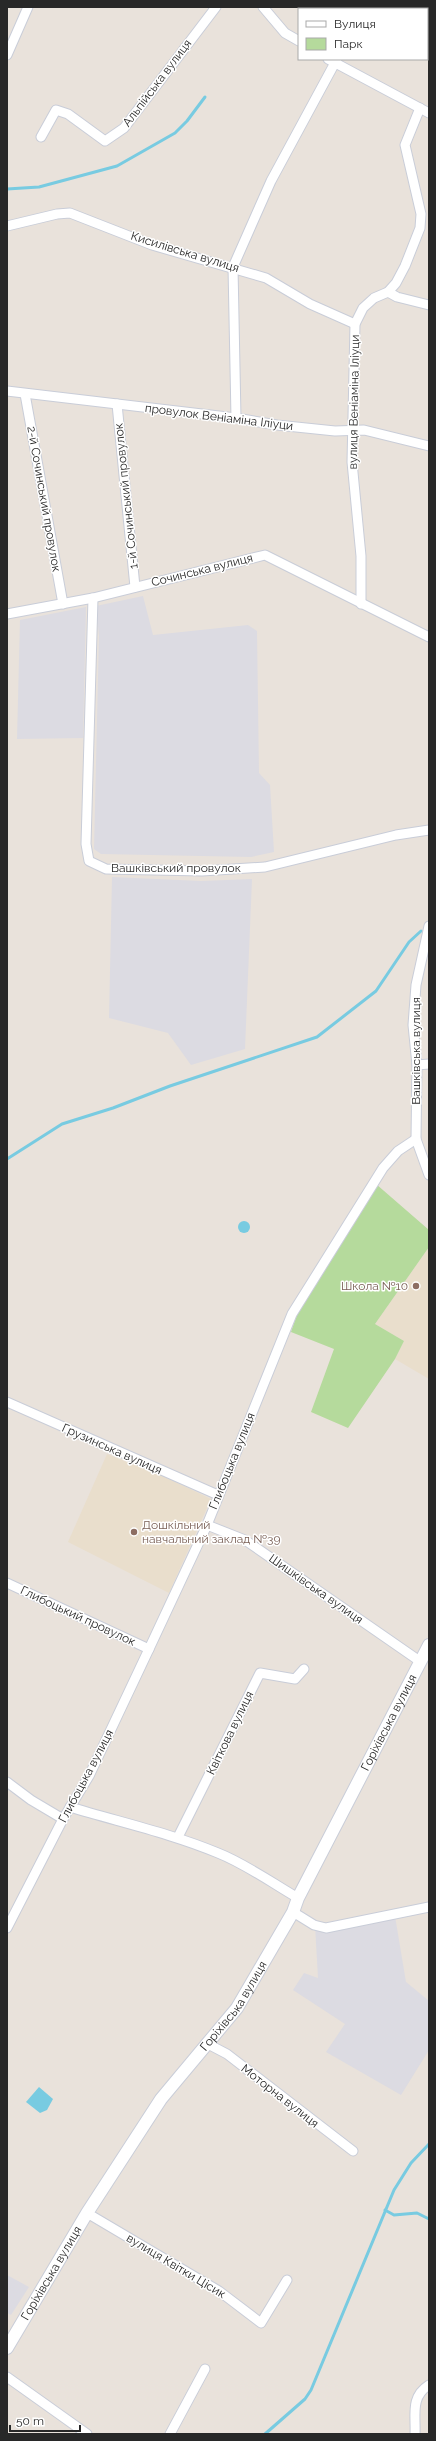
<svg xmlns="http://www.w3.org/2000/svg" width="436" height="2441" font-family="Raleway,sans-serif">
  <rect width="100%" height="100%" fill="#e9e2db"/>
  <g fill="#dcdbe2">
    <polygon points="143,596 153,635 248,625 257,631 259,773 270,785 274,852 251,857 101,854 94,849 99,636 96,606"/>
    <polygon points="86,607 83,738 17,739 20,620"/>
    <polygon points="112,877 201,881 252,879 245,1049 191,1065 168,1033 109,1018"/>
    <polygon points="395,1916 406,1982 429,2001 429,2050 401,2095 326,2052 345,2024 293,1990 304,1973 318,1978 315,1925"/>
    <polygon points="7,2275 29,2287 11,2315 7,2313"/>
  </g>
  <g fill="#e9decc">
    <polygon points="429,1247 429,1379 395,1359 404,1341 375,1324"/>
    <polygon points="107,1454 163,1476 211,1499 169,1593 68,1542"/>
  </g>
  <path fill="#b5da9c" d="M376 1184 429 1230V1247L375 1324 404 1341 395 1359 348 1428 311 1412 334 1349 291 1332C308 1279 346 1231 376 1184Z"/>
  <g fill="#78cbe1">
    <circle cx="244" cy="1227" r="6"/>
    <polygon points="39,2087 53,2099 47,2110 40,2113 26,2102"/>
  </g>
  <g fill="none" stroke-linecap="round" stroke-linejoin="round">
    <g stroke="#78cbe1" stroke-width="3">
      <polyline points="7,189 39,187 117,166 175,133 187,121 205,97"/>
      <polyline points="7,1159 62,1124 113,1108 170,1086 317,1037 376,991 409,942 421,931"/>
      <polyline points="385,2210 394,2215 417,2213 429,2219"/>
      <polyline points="265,2434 305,2399 311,2390 394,2190 411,2163 429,2144"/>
    </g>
    <defs>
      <g id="street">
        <polyline points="263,7 285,33 299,41"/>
        <polyline points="363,9 364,7"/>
        <polyline points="7,55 28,7"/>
        <polyline points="328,59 429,113"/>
        <polyline points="41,137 56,110 68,114 105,141 124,128 216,7"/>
        <polyline points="7,226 57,214 70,213 152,245 266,278 310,304 355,324"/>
        <polyline points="388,292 397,297 429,305"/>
        <polyline points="7,391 236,418 277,425 335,431 364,430 429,446"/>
        <polyline points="25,394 63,604"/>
        <polyline points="117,404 135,587"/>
        <polyline points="236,418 233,267 271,181 337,59"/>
        <polyline points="93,598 86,844 89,861 106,869 202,871 265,867 396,835 429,830"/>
        <polyline points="361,604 361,556 352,462 355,324 363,308 374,298 388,292 396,283 405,266 420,228 421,214 405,145 420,108"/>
        <polyline points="7,614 93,598 265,555 429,637"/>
        <polyline points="429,926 416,985 413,1025 417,1065 416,1139 429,1175"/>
        <polyline points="417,1065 429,1064"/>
        <polyline points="7,1402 218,1495"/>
        <polyline points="207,1525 245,1540 421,1662"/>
        <polyline points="7,1583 149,1649"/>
        <polyline points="7,1782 31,1800 63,1819"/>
        <path d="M70 1807C119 1822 170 1833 218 1853 246 1864 272 1883 298 1898"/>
        <polyline points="178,1837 260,1673 295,1679 304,1669"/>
        <polyline points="293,1912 314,1925 326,1928 429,1907"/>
        <polyline points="7,1928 63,1819 89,1776 149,1649 207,1525 292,1314 383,1168 398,1151 416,1139"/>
        <polyline points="206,2043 227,2054 353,2151"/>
        <polyline points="87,2213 219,2291 261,2323 287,2280"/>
        <polyline points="7,2377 87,2434"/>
        <polyline points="170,2434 205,2369"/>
        <path d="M415 2434C416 2415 410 2397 429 2385"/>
      </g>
      <g id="secondary">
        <path id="s1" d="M7 2348 87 2213 161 2099 237 2008 293 1912 298 1898 429 1645"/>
      </g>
    </defs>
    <use href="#street" stroke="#c9cdd8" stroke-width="11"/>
    <use href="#secondary" stroke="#c9cdd8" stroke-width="14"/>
    <use href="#street" stroke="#fff" stroke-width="9"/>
    <use href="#secondary" stroke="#fff" stroke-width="12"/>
  </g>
  <g fill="#8d6e63" stroke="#fff" stroke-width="1.5">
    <circle cx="416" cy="1286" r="4"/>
    <circle cx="134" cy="1532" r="4"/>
  </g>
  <g text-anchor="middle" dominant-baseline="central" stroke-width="3" stroke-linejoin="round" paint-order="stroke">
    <g font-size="12" fill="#282828" stroke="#fff">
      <text transform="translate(157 83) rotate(-53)">Альпійська вулиця</text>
      <text transform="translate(185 252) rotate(17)">Кисилівська вулиця</text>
      <text transform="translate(354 402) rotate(-89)">вулиця Веніаміна Іліуци</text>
      <text transform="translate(219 417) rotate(7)">провулок Веніаміна Іліуци</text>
      <text transform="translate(126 496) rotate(-96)">1-й Сочинський провулок</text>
      <text transform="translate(44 499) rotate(80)">2-й Сочинський провулок</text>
      <text transform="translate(202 570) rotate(-14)">Сочинська вулиця</text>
      <text x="176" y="868">Вашківський провулок</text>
      <text transform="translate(416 1051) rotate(-90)">Вашківська вулиця</text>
      <text transform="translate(112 1449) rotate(24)">Грузинська вулиця</text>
      <text transform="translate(232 1461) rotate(-68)">Глибоцька вулиця</text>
      <text transform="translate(316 1589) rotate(35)">Шишківська вулиця</text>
      <text transform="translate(78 1616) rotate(25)">Глибоцький провулок</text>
      <text stroke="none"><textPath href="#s1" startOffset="735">Горіхівська вулиця</textPath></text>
      <text transform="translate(230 1733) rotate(-64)">Квіткова вулиця</text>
      <text transform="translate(86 1776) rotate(-62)">Глибоцька вулиця</text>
      <text stroke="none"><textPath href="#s1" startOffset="411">Горіхівська вулиця</textPath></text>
      <text transform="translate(280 2096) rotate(38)">Моторна вулиця</text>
      <text transform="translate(176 2266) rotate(31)">вулиця Квітки Цісик</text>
      <text stroke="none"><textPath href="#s1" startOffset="87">Горіхівська вулиця</textPath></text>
    </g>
    <g font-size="12" fill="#785e54" stroke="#fff" text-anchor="end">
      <text x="408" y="1286">Школа №10</text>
      <text x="142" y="1525" text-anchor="start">Дошкільний<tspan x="142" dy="14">навчальний заклад №39</tspan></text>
    </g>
  </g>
  <rect width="436" height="2441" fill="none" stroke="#282828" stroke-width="16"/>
  <rect x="298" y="8" width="130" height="52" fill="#ffffff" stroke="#a9a9a9"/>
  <rect x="306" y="21" width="20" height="6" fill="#ffffff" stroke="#a9a9a9"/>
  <text x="334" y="28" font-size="12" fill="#282828">Вулиця</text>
  <rect x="306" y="38" width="20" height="12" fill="#b5da9c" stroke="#a9a9a9"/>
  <text x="334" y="48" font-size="12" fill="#282828">Парк</text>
  <path d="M10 2425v6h70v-6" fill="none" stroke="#282828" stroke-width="2"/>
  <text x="16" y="2425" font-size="12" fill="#282828" stroke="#ffffff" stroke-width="3" paint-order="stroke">50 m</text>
</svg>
